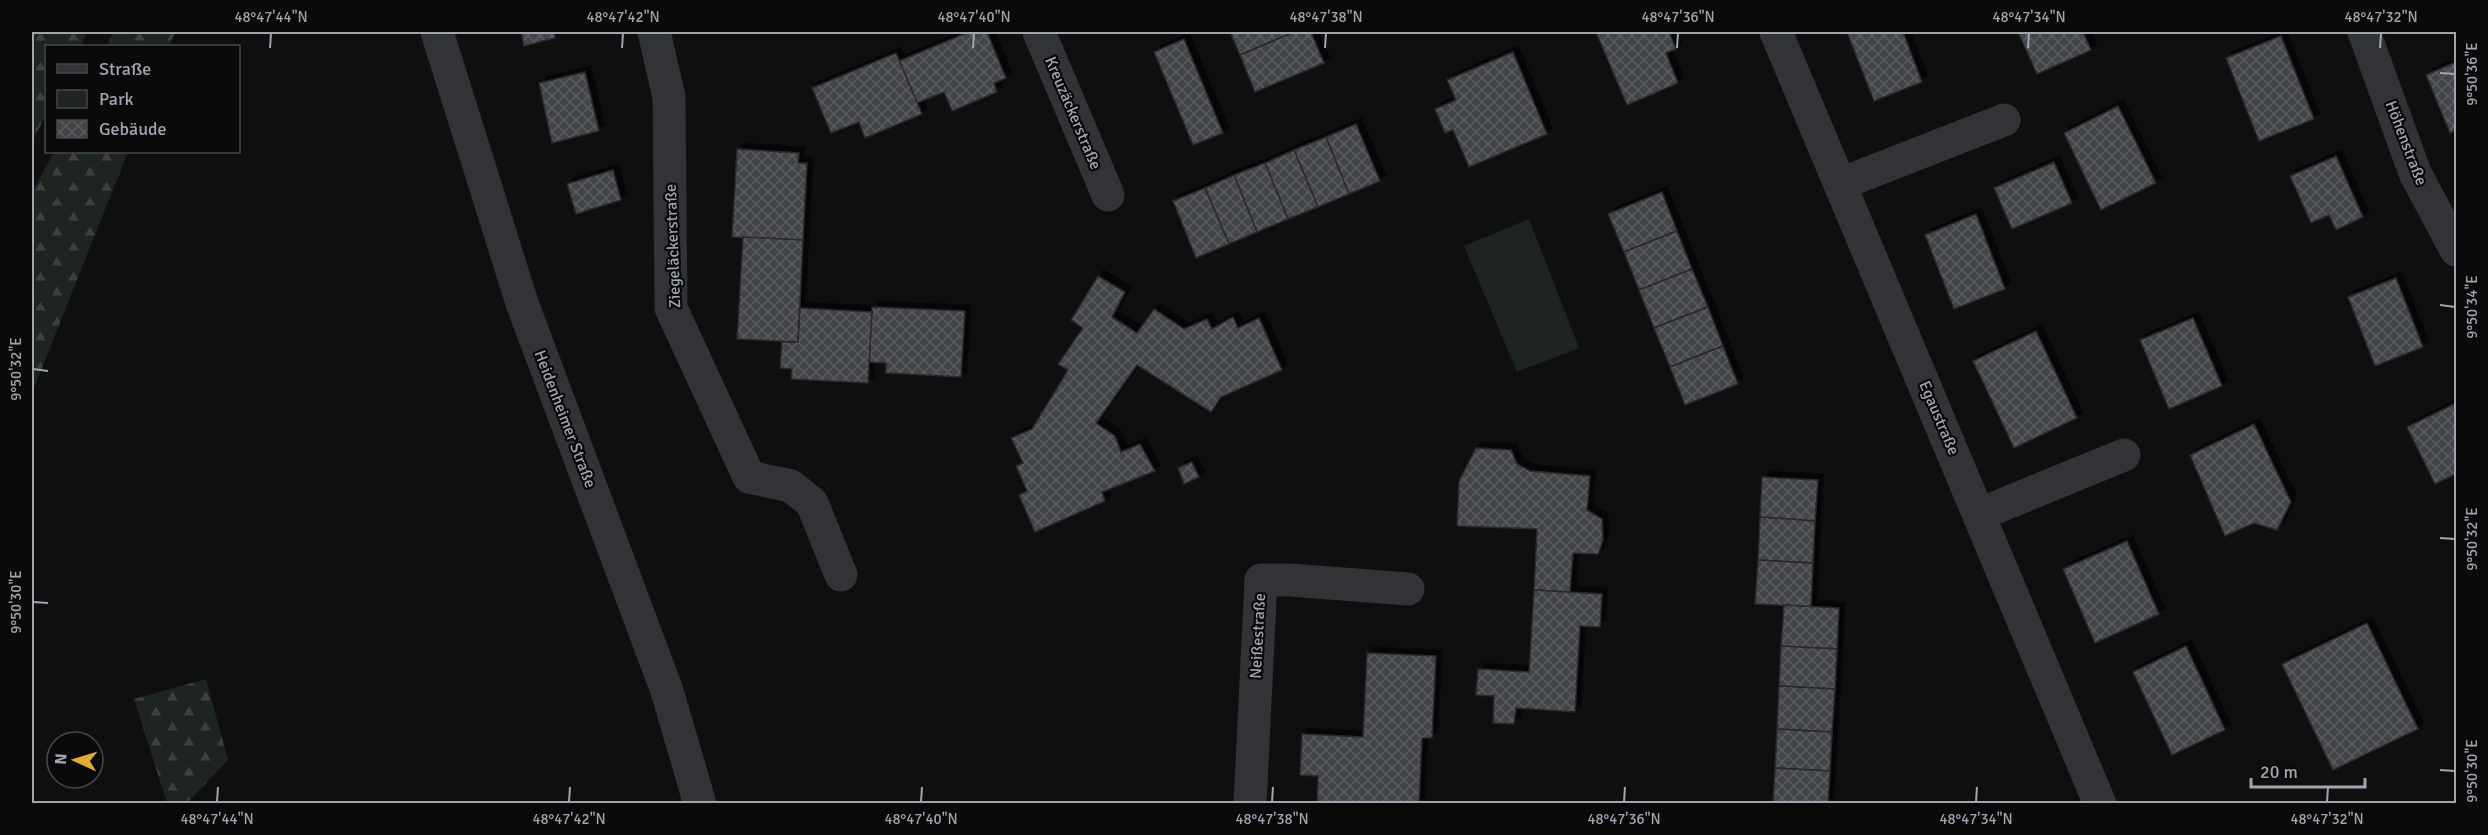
<svg xmlns="http://www.w3.org/2000/svg" width="2488" height="835" font-family="Signika,sans-serif">
  <defs>
    <pattern id="forest-firs" width="22" height="20" patternUnits="userSpaceOnUse" patternTransform="scale(1.5)"><rect width="22" height="20" fill="#1e241f"/><path d="M5 1l3.5 6h-7zM16 11l3.5 6h-7z" fill="#3c413d"/></pattern>
    <pattern id="building-cross-hatch" width="8" height="8" patternUnits="userSpaceOnUse" patternTransform="scale(1.5)"><rect width="8" height="8" fill="#434448"/><path d="M0 0l8 8M0 8l8-8" fill="none" stroke="#5b5c60"/></pattern>
    <filter id="shadow"><feDropShadow dx="5.5" dy="-5.5" stdDeviation="0" flood-color="#0009"/></filter>
  </defs>
  <rect width="100%" height="100%" fill="#0f0f10"/>
  <g fill="url(#forest-firs)">
    <polygon points="32,32 87,32 81,46 46,46 46,115 32,142"/>
    <polygon points="113,32 175,32 169,46 107,46"/>
    <polygon points="54,152 128,152 32,393 32,192"/>
    <polygon points="206,679 228,760 187,803 167,803 134,699"/>
  </g>
  <polygon fill="#1e241f" points="1529,219 1579,348 1517,372 1464,246"/>
  <g fill="url(#building-cross-hatch)" stroke="#29292c" stroke-width="1.5" filter="url(#shadow)">
    <polygon points="521,32 554,32 555,38 524,46"/>
    <polygon points="969,32 987,32 1006,78 994,83 997,92 952,111 944,92 917,103 899,61"/>
    <polygon points="1230,32 1294,32 1240,55"/>
    <polygon points="1294,32 1311,32 1324,63 1255,92 1240,55"/>
    <polygon points="1596,32 1669,32 1676,49 1666,53 1678,83 1627,105"/>
    <polygon points="1847,32 1903,32 1922,82 1874,101"/>
    <polygon points="2018,32 2083,32 2091,50 2037,74"/>
    <polygon points="2281,36 2314,119 2259,141 2226,58"/>
    <polygon points="1184,39 1223,133 1193,145 1154,52"/>
    <polygon points="1513,52 1547,134 1469,167 1453,130 1445,133 1435,109 1456,100 1447,80"/>
    <polygon points="896,53 922,114 865,138 859,122 831,133 812,88"/>
    <polygon points="2456,62 2456,130 2450,133 2426,75"/>
    <polygon points="585,72 599,131 552,143 539,83"/>
    <polygon points="2118,106 2156,183 2101,210 2064,133"/>
    <polygon points="1356,124 1380,181 1349,194 1326,137"/>
    <polygon points="1326,137 1349,194 1318,207 1294,150"/>
    <polygon points="737,149 799,153 798,163 807,163 803,240 732,237"/>
    <polygon points="1294,150 1318,207 1288,219 1265,163"/>
    <polygon points="2336,156 2363,217 2336,230 2329,215 2311,223 2290,176"/>
    <polygon points="2054,162 2072,203 2012,229 1994,188"/>
    <polygon points="1265,163 1288,219 1257,232 1234,175"/>
    <polygon points="613,170 621,200 576,214 567,184"/>
    <polygon points="1234,175 1257,232 1229,244 1205,188"/>
    <polygon points="1205,188 1229,244 1196,258 1173,201"/>
    <polygon points="1662,192 1677,231 1624,252 1608,214"/>
    <polygon points="1976,214 2005,289 1954,309 1925,235"/>
    <polygon points="1677,231 1692,269 1639,290 1624,252"/>
    <polygon points="743,237 803,240 798,342 737,339"/>
    <polygon points="1692,269 1708,307 1654,328 1639,290"/>
    <polygon points="1098,276 1125,292 1112,317 1137,333 1154,309 1184,329 1207,319 1212,329 1233,317 1238,328 1259,318 1282,370 1221,397 1211,412 1137,365 1096,423 1115,436 1121,452 1140,444 1155,471 1102,492 1105,501 1035,532 1019,495 1027,491 1016,466 1023,463 1011,438 1032,429 1068,370 1058,364 1083,328 1071,320"/>
    <polygon points="2396,278 2423,347 2375,366 2348,297"/>
    <polygon points="872,307 965,311 961,377 886,373 886,363 869,362"/>
    <polygon points="1708,307 1723,346 1670,367 1654,328"/>
    <polygon points="800,308 872,312 868,383 791,379 792,369 780,368 782,342 798,342"/>
    <polygon points="2193,318 2222,386 2169,409 2140,340"/>
    <polygon points="2036,331 2077,418 2014,448 1973,361"/>
    <polygon points="1723,346 1738,384 1685,405 1670,367"/>
    <polygon points="2454,404 2456,410 2456,474 2435,484 2407,427"/>
    <polygon points="2254,424 2291,502 2277,530 2254,523 2225,536 2190,455"/>
    <polygon points="1476,448 1511,450 1517,464 1530,471 1590,476 1587,510 1602,519 1603,540 1598,554 1573,553 1570,592 1534,590 1537,529 1457,526 1459,481"/>
    <polygon points="1192,462 1199,477 1184,484 1178,468"/>
    <polygon points="1762,477 1818,480 1815,521 1760,517"/>
    <polygon points="1760,517 1815,521 1813,563 1758,560"/>
    <polygon points="2127,541 2159,614 2095,643 2063,569"/>
    <polygon points="1758,560 1813,563 1811,607 1755,604"/>
    <polygon points="1534,590 1602,594 1600,627 1580,626 1575,712 1516,708 1514,724 1493,723 1494,696 1476,695 1478,669 1529,672"/>
    <polygon points="1784,605 1839,608 1837,649 1781,646"/>
    <polygon points="2367,623 2418,729 2333,770 2282,664"/>
    <polygon points="1781,646 1837,649 1835,689 1779,686"/>
    <polygon points="2186,646 2225,730 2172,755 2133,672"/>
    <polygon points="1367,653 1436,656 1432,738 1422,738 1419,804 1317,804 1318,776 1300,775 1302,734 1363,737"/>
    <polygon points="1779,686 1835,689 1832,732 1777,729"/>
    <polygon points="1777,729 1832,732 1830,771 1775,768"/>
    <polygon points="1775,768 1830,771 1828,804 1773,804"/>
  </g>
  <g fill="none" stroke-linecap="round" stroke-linejoin="round">
    <g stroke="#323337" stroke-width="33">
      <polyline points="437,32 522,303 667,691 700,804"/>
      <polyline points="654,32 669,97 671,308 749,477 791,486 812,503 841,575"/>
      <polyline points="1039,32 1108,195"/>
      <polyline points="1776,32 2100,804"/>
      <polyline points="2364,32 2415,173 2456,250"/>
      <polyline points="1840,184 2004,120"/>
      <polyline points="1980,514 2124,455"/>
      <polyline points="1250,804 1261,580 1290,580 1408,589"/>
    </g>
  </g>
  <path fill="none" stroke="#a1a5b0" stroke-width="2" d="M270 48 271 33M622 48 623 33M973 48 974 33M1325 48 1326 33M1677 48 1678 33M2028 48 2029 33M2380 48 2381 33M2440 73 2455 74M2440 305 2455 307M33 369 48 371M2440 538 2455 539M33 602 48 603M2440 770 2455 771M217 802 218 787M569 802 570 787M921 802 922 787M1272 802 1273 787M1624 802 1625 787M1976 802 1977 787M2327 802 2328 787"/>
  <g text-anchor="middle" dominant-baseline="central" stroke-width="4.5" stroke-linejoin="round" paint-order="stroke">
    <g font-size="16" fill="#a1a5b0" stroke="#0a0a0b">
      <text transform="translate(1073 113) rotate(67)">Kreuzäckerstraße</text>
      <text transform="translate(2406 143) rotate(69)">Höhenstraße</text>
      <text transform="translate(673 246) rotate(-92)">Ziegeläckerstraße</text>
      <text transform="translate(1939 418) rotate(67)">Egaustraße</text>
      <text transform="translate(565 419) rotate(69)">Heidenheimer Straße</text>
      <text transform="translate(1258 636) rotate(-87)">Neißestraße</text>
    </g>
  </g>
  <rect width="2488" height="835" fill="none" stroke="#0a0a0b" stroke-width="66"/>
  <rect x="45" y="45" width="195" height="108" fill="#0a0a0b" stroke="#46484d" stroke-width="1.5"/>
  <rect x="57" y="64" width="30" height="9" fill="#323337" stroke="#46484d" stroke-width="1.5"/>
  <text x="99" y="75" font-size="18" fill="#a1a5b0">Straße</text>
  <rect x="57" y="90" width="30" height="18" fill="#1e241f" stroke="#46484d" stroke-width="1.5"/>
  <text x="99" y="105" font-size="18" fill="#a1a5b0">Park</text>
  <rect x="57" y="120" width="30" height="18" fill="url(#building-cross-hatch)" stroke="#46484d" stroke-width="1.5"/>
  <text x="99" y="135" font-size="18" fill="#a1a5b0">Gebäude</text>
  <g transform="translate(75 760) rotate(274)"><circle r="28" fill="#0a0a0b" stroke="#46484d" stroke-width="1.5"/>
  <path d="M0-4.5L10 22L0 15L-10 22Z" fill="#e2ad35"/>
  <text y="-9" font-size="16" font-weight="bold" text-anchor="middle" fill="#a1a5b0">N</text>
  </g>
  <path d="M2251 778v9h114v-9" fill="none" stroke="#a1a5b0" stroke-width="3"/>
  <text x="2260" y="778" font-size="18" fill="#a1a5b0" stroke="#0a0a0b" stroke-width="4.5" paint-order="stroke">20 m</text>
  <rect x="33" y="33" width="2422" height="769" fill="none" stroke="#a1a5b0" stroke-width="2"/>
  <g font-size="15" text-anchor="middle" fill="#a1a5b0">
    <text x="271" y="22">48°47'44"N</text>
    <text x="623" y="22">48°47'42"N</text>
    <text x="974" y="22">48°47'40"N</text>
    <text x="1326" y="22">48°47'38"N</text>
    <text x="1678" y="22">48°47'36"N</text>
    <text x="2029" y="22">48°47'34"N</text>
    <text x="2381" y="22">48°47'32"N</text>
    <text transform="translate(2472 74) rotate(-90)" y="5">9°50'36"E</text>
    <text transform="translate(2472 307) rotate(-90)" y="5">9°50'34"E</text>
    <text transform="translate(16 369) rotate(-90)" y="5">9°50'32"E</text>
    <text transform="translate(2472 539) rotate(-90)" y="5">9°50'32"E</text>
    <text transform="translate(16 602) rotate(-90)" y="5">9°50'30"E</text>
    <text transform="translate(2472 771) rotate(-90)" y="5">9°50'30"E</text>
    <text x="217" y="824">48°47'44"N</text>
    <text x="569" y="824">48°47'42"N</text>
    <text x="921" y="824">48°47'40"N</text>
    <text x="1272" y="824">48°47'38"N</text>
    <text x="1624" y="824">48°47'36"N</text>
    <text x="1976" y="824">48°47'34"N</text>
    <text x="2327" y="824">48°47'32"N</text>
  </g>
</svg>
